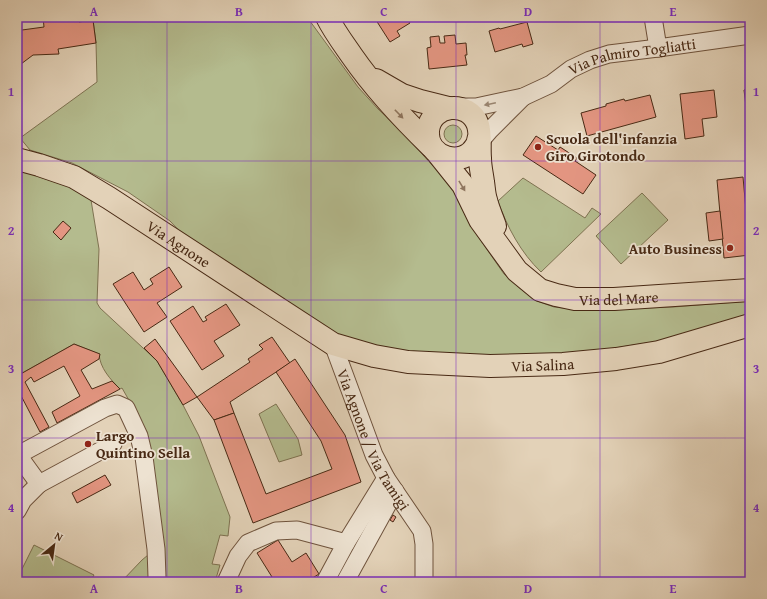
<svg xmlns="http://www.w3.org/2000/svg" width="767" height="599" font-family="'Gentium Book Plus',serif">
  <rect width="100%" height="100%" fill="#e3d2b8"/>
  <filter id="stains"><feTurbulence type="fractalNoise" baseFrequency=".005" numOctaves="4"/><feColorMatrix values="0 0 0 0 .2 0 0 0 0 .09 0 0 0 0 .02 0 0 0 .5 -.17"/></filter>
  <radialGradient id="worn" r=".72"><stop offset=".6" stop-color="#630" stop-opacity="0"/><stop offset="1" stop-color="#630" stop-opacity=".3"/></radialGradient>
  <g fill="#b4bb8e" stroke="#7e7251">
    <polygon points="78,17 307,17 358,87 378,109 397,127 461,196 477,235 504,274 522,290 537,301 554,307 583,310 673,307 750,301 750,316 685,337 602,350 531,358 400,353 347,340 192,244 170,221 128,192 72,163 30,150 20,138 97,82 96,43 93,20 79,22"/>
    <circle cx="453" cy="134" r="9"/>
    <path d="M17 171 33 174 71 186 91 200 99 249 97 303 100 308 157 361 183 405 199 436 230 517 228 536 220 535 212 564 220 565 215 582H160L148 456 147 432 122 388 120 389C110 379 100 368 99 354L74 344 17 376Z"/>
    <path d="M523 178 585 218 592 208 601 214 541 272C521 253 507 227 498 201Z"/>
    <polygon points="642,193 668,220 621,264 596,236"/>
    <polygon points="276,404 298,439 302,455 279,462 259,414"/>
    <polygon points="34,545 94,575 90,582 29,582 18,577"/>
    <polygon points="148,555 149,582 121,582 142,560"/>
  </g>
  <g fill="#e49682" stroke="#482914">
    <polygon points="43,17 78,17 79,22 93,20 96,43 58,49 59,54 33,55 17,67 17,33 22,30 44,27"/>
    <polygon points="374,17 406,17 410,23 397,31 400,36 390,42"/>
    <polygon points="567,17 574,17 574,20 568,21"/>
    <polygon points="527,22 533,44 523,47 522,44 495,52 489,31 499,28 500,29"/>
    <polygon points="455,35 456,44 466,43 467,55 465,55 467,65 429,69 427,48 431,47 430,37 439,36 440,43 445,43 444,36"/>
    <polygon points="747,80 750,80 749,131 744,90 748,89"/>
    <polygon points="714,90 717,117 702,119 704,136 685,139 680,94"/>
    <polygon points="650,95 656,117 587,136 581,113 606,106 606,104 624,99 625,101"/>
    <polygon points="536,136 558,150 560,147 577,158 575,161 596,175 583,194 523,155"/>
    <polygon points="743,177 750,255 724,258 717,180"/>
    <polygon points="720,211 723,239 709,241 706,213"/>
    <polygon points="63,221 71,228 61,240 53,232"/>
    <polygon points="169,267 182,287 157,303 167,317 144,332 113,284 133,272 144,290 153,284 150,279"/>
    <polygon points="226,304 240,325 214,341 224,356 202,370 170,321 193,306 203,322 207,320 205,317"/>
    <polygon points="272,337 290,363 230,402 234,413 214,420 197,397 250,362 248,359 263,349 259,345"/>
    <polygon points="155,339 197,397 183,405 157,361 144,348"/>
    <polygon points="74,344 100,354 99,359 81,370 92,389 112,381 120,389 57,423 52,412 80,396 64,366 34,382 31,377 25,382 49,427 40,432 17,388 17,376"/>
    <polygon points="295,359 345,435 361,482 253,523 214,420 234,413 266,494 332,469 321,441 276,372"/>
    <polygon points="105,475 111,485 77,503 72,493"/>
    <polygon points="393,515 396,517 393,522 390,520"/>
    <polygon points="278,540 292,562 306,553 319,574 306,582 263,582 272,577 257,553"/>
  </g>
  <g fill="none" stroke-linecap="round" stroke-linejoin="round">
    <defs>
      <g id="minor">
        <polyline points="653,17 658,48"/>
        <path id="s1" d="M457 107H476L523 97 551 84 571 69 590 60 609 54 658 48 750 35"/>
        <polyline points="477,145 490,130 523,97"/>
        <path id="s2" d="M333 344 374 455 386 478 422 531 424 544V582"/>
        <polyline points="113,444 39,484 18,455 105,408 117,404 126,408 139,436 144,457 156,549 157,577 156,582"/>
        <polyline points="17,511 23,500 39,484"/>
        <polyline points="226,582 238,556 248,543 276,531 297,530 346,543 386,478"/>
        <polyline points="325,582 346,543"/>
        <polyline points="345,582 395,491"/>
      </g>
      <g id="major">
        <path d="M327 17C334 31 343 43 352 56 375 89 402 118 431 146"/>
        <polyline points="376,80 402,95 420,101 448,108"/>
        <path d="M479 137C478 140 478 143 476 146 463 169 426 158 428 131 430 104 469 99 478 125 481 135 479 147 480 158 480 166 482 174 483 182 484 188 484 194 486 200 488 209 492 217 495 226"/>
        <path id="s3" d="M439 155 463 185 480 220 517 271 540 290 556 295 575 299H614L750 290"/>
        <path id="s4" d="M17 159 39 165 74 177 109 198 333 344 374 356 408 362 490 366 563 364 616 359 659 352 750 325"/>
      </g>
    </defs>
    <use href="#minor" stroke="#6f533d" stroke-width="19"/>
    <use href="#major" stroke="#482914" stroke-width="24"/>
    <use href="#minor" stroke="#ede2d1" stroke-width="17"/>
    <use href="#major" stroke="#e3d2b8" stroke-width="22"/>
  </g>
  <defs><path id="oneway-solid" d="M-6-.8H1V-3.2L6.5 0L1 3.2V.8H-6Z"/></defs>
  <use fill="#9a8672" href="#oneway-solid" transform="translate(490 104) rotate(168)"/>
  <g fill="#8e755e">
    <use href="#oneway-solid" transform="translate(399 114) rotate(46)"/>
    <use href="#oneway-solid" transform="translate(462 186) rotate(59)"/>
  </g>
  <path fill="none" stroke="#7b2cbf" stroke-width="1" stroke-opacity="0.55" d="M167 17V582M311 17V582M456 17V582M600 17V582M17 161H750M17 300H750M17 438H750"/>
  <g fill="#8f2418" stroke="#ede2d1" stroke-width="1.5">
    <circle cx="538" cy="147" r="4"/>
    <circle cx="730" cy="248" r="4"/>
    <circle cx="88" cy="444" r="4"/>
  </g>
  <g text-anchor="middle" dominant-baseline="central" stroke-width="3.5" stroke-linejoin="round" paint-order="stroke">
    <g font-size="15" fill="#482914" stroke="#ede2d1">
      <text stroke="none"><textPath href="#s1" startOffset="186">Via Palmiro Togliatti</textPath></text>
      <text stroke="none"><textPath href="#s4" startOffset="184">Via Agnone</textPath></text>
      <text stroke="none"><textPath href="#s3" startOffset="250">Via del Mare</textPath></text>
      <text stroke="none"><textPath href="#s4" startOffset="580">Via Salina</textPath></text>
      <text stroke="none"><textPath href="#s2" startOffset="104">Via Agnone / Via Tamigi</textPath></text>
    </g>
    <g font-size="15" font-weight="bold" fill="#482914" stroke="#ede2d1" text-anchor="start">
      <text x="546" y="138">Scuola dell'infanzia<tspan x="546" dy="17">Giro Girotondo</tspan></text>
      <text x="722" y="248" text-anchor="end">Auto Business</text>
      <text x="96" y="435">Largo<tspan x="96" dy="17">Quintino Sella</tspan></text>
    </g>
  </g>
  <rect width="767" height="599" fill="none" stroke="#e3d2b8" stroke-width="44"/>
  <g transform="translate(54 545) rotate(29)" stroke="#ede2d1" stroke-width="3" paint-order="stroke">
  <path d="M0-3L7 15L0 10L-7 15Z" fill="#482914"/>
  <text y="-6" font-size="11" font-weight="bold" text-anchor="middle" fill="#482914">N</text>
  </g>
  <rect x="22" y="22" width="723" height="555" fill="none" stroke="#7b2cbf" stroke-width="1.5"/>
  <g font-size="13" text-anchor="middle" font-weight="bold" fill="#7b2cbf">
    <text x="94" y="16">A</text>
    <text x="239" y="16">B</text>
    <text x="384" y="16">C</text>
    <text x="528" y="16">D</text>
    <text x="673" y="16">E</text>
    <text x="11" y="96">1</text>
    <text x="756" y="96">1</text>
    <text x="11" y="235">2</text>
    <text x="756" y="235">2</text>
    <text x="11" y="373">3</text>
    <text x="756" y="373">3</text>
    <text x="11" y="512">4</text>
    <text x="756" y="512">4</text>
    <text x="94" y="593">A</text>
    <text x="239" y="593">B</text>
    <text x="384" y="593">C</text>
    <text x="528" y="593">D</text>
    <text x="673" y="593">E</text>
  </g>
  <rect width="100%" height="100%" filter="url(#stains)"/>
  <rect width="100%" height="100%" fill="url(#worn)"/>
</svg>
